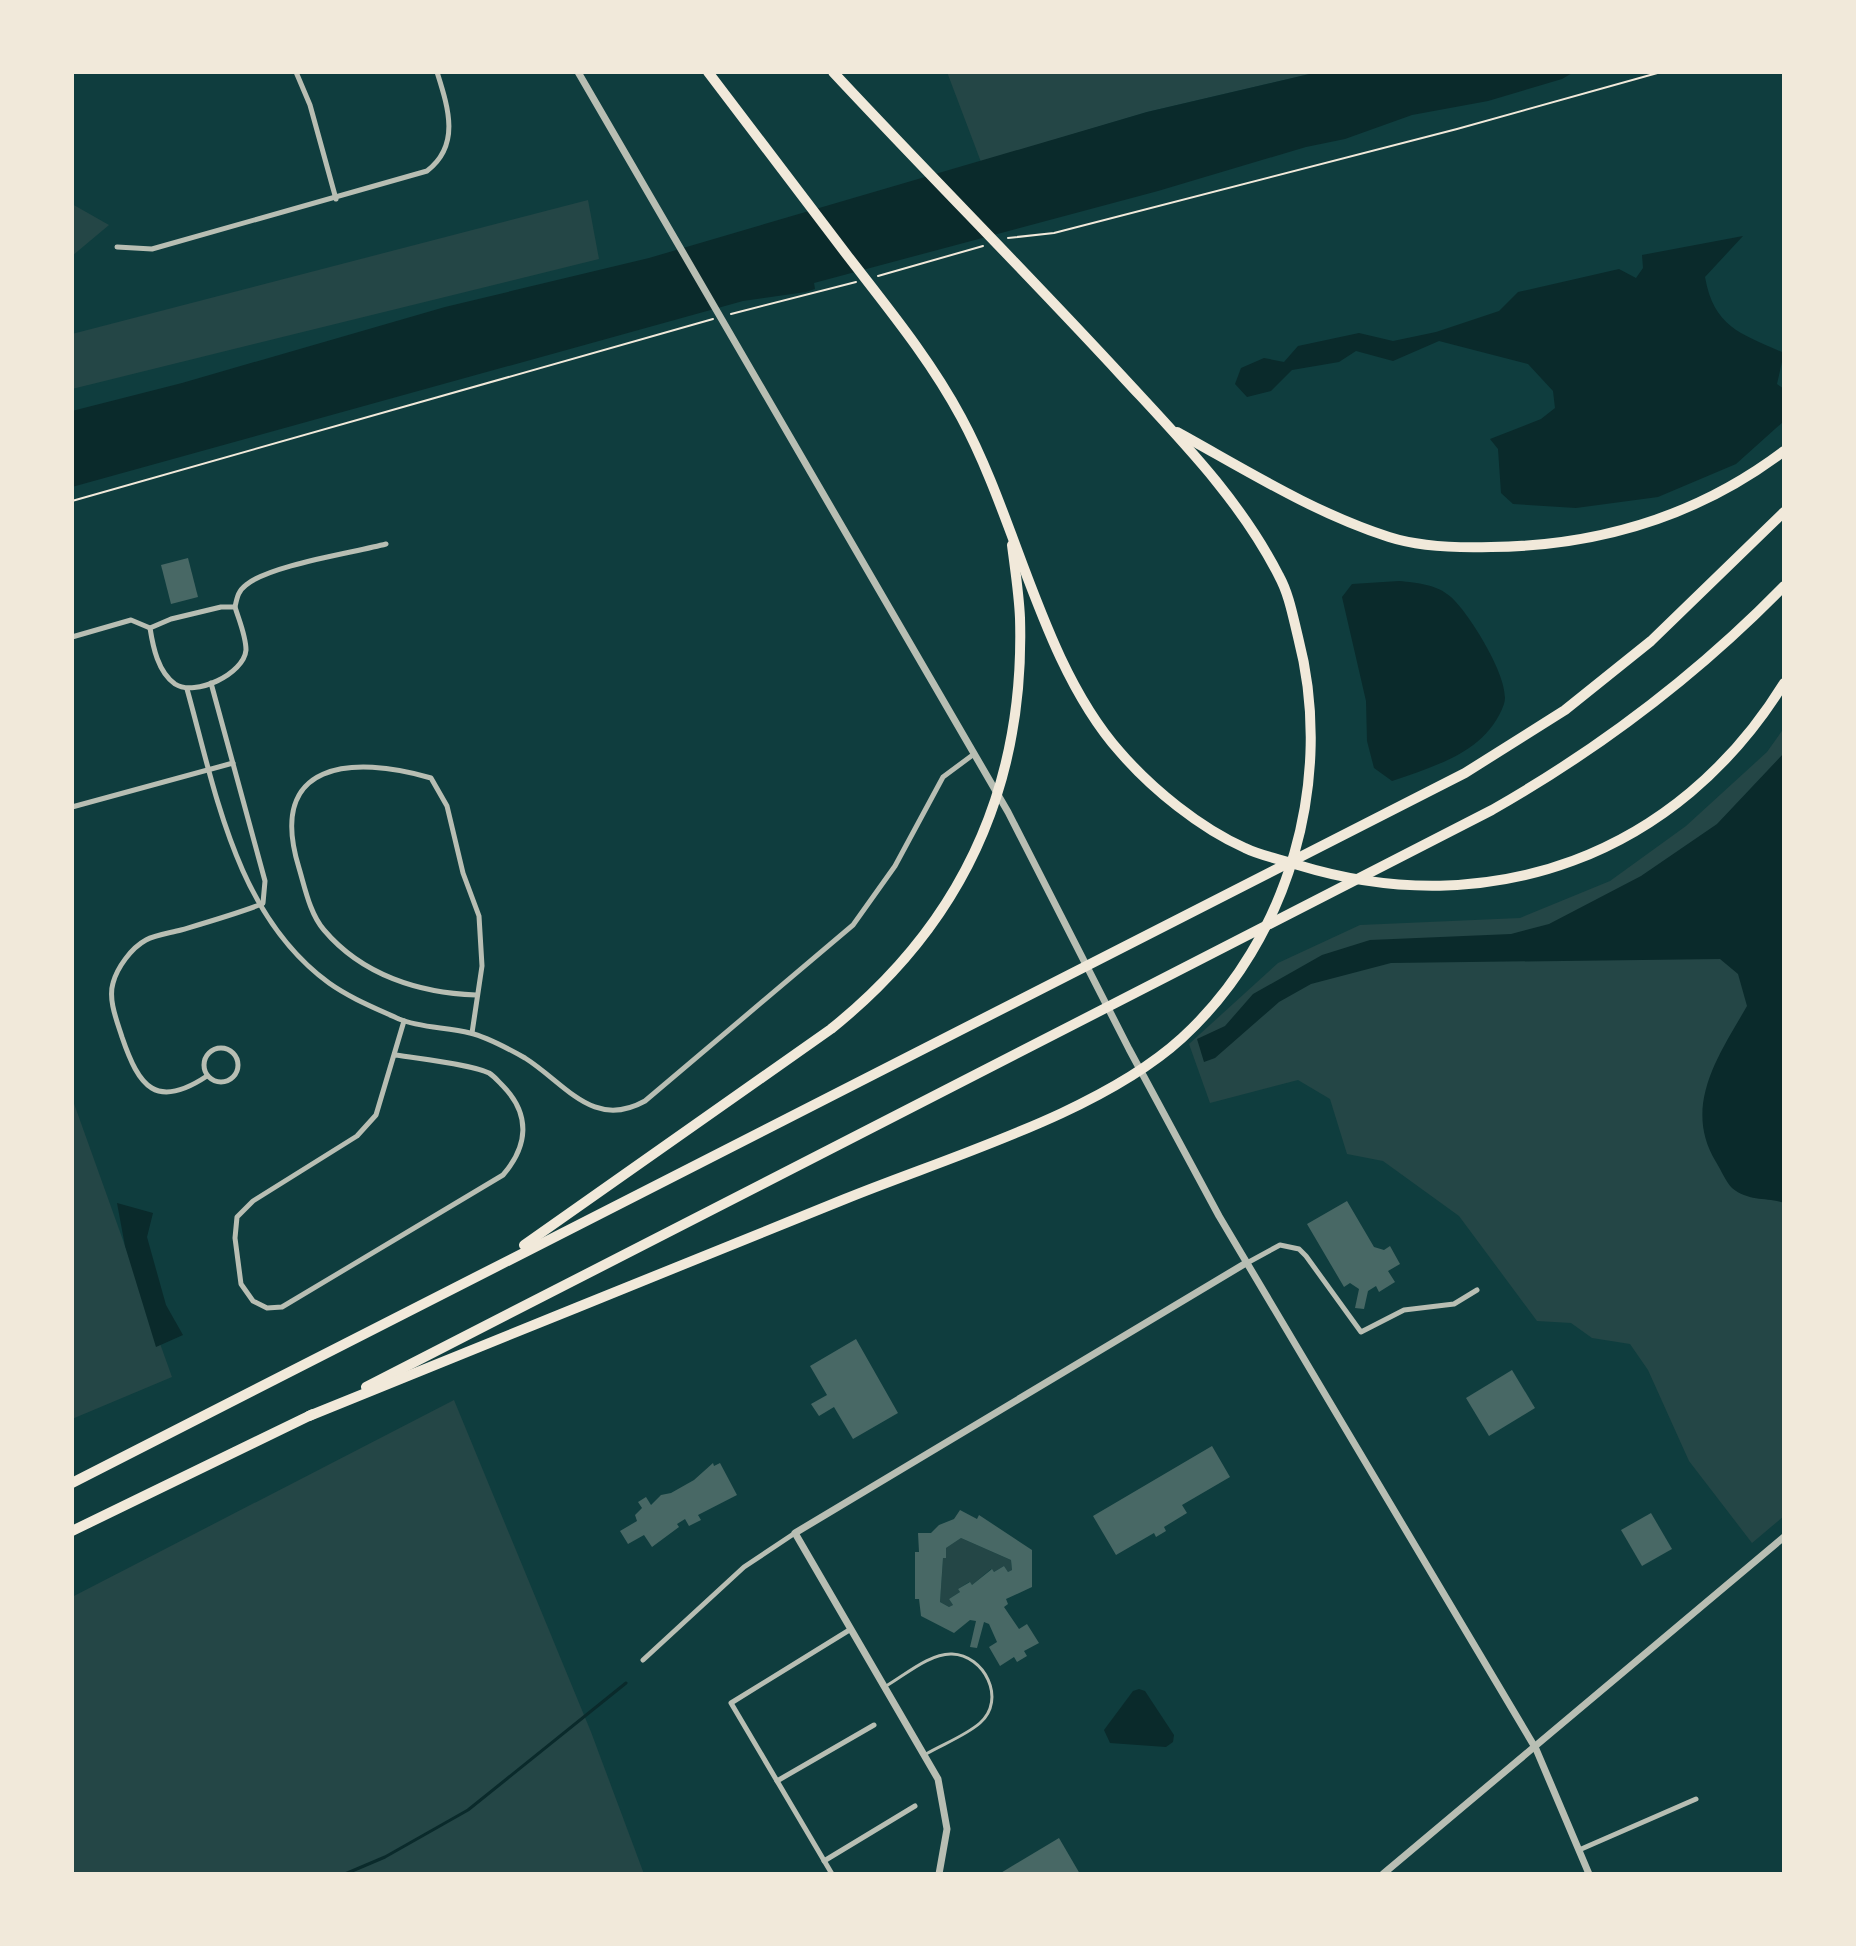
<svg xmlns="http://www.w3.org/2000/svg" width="1856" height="1946" font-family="Rubik,sans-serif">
  <rect width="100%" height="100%" fill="#0f3d3e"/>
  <g fill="#244646">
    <polygon points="947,72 1318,72 1147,112 981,162"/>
    <polygon points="588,200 599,259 72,389 72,334"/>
    <polygon points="72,204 109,225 72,256"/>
    <polygon points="1784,728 1784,1516 1752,1543 1689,1461 1648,1370 1630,1344 1592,1338 1571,1323 1537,1321 1459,1216 1383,1161 1347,1154 1330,1099 1298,1080 1210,1103 1189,1044 1278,963 1360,925 1520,918 1610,881 1686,826 1767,752"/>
    <polygon points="72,1098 172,1377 72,1419"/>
    <polygon points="454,1400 591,1732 644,1874 72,1874 72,1597"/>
    <polygon points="961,1538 1011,1560 1012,1570 1008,1572 1004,1566 994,1572 991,1569 972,1585 969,1582 958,1589 960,1592 949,1599 953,1605 949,1607 940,1602 943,1558 946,1558 946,1548"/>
  </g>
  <g fill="#0a2a2b">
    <polygon points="1318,72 1574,72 1562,79 1488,101 1412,115 1345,139 1306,147 1158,191 814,283 815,289 806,292 743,301 72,487 72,411 182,383 445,307 649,258 1147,112"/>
    <path d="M1743 236 1705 277C1714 328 1742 334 1784 353L1777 384 1784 389V421L1736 464 1658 497 1576 508 1513 504 1501 493 1498 449 1490 439 1541 419 1555 408 1553 391 1528 364 1439 341 1393 361 1356 351 1339 362 1292 370 1271 391 1247 397 1235 384 1241 368 1264 358 1284 362 1298 346 1359 333 1393 341 1436 332 1499 311 1518 292 1619 269 1636 278 1643 268 1642 255Z"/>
    <path d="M1399 581C1418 583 1436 584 1451 597 1469 613 1512 681 1504 704 1487 752 1435 766 1392 781L1374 768 1367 741 1366 701 1342 597 1352 584Z"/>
    <path d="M1784 753V1203C1767 1197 1749 1202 1732 1188 1726 1182 1721 1170 1716 1162 1682 1106 1719 1055 1747 1006L1738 974 1720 959 1391 963 1311 984 1279 1002 1215 1058 1204 1062 1197 1039 1225 1026 1253 994 1322 955 1370 940 1511 934 1549 924 1641 876 1717 824Z"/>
    <polygon points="117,1203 153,1213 147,1237 166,1305 183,1335 156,1347 125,1246"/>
    <polygon points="1139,1689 1145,1691 1174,1735 1173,1742 1166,1747 1110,1743 1104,1730 1133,1691"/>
  </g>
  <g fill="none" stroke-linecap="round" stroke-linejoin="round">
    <polyline stroke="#0a2a2b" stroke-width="3" points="345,1874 385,1857 468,1810 626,1683"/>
  </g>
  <g fill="#486865" fill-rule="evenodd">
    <polygon points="188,558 198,597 171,604 161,565"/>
    <polygon points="1347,1201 1374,1247 1384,1250 1390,1246 1400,1264 1388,1271 1395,1282 1379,1292 1376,1286 1368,1291 1364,1309 1355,1308 1359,1289 1350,1283 1344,1287 1307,1224"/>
    <polygon points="856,1339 898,1413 853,1439 834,1407 819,1416 811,1404 827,1395 810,1366"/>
    <polygon points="1512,1370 1535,1408 1489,1436 1466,1398"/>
    <polygon points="1212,1446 1230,1477 1182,1505 1187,1513 1164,1527 1166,1531 1156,1537 1154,1533 1116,1555 1093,1516"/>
    <polygon points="713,1463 714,1466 720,1463 737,1495 698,1515 701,1520 689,1526 685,1519 677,1524 679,1527 652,1547 644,1535 628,1544 620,1531 637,1521 635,1515 642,1508 638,1502 646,1497 651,1505 661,1495 671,1493 694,1480"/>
    <path d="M960 1510 977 1519 979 1515 1032 1550V1587L1006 1599 1008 1604 1004 1607 1019 1629 1027 1624 1039 1643 1024 1651 1027 1656 1017 1662 1014 1657 1000 1666 989 1647 997 1642 989 1624 984 1622 977 1648 970 1647 976 1621 970 1620 954 1633 921 1616 919 1599H915V1552H919L918 1533H931L939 1525 954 1519ZM961 1538 1011 1560 1012 1570 1008 1572 1004 1566 994 1572 992 1569 972 1585 970 1582 958 1589 960 1592 949 1599 953 1605 949 1607 940 1602 943 1558H946V1548Z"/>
    <polygon points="1651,1513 1672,1549 1642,1566 1621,1530"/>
    <polygon points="1059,1838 1080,1874 999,1874"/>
  </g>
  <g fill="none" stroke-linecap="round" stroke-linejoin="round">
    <g stroke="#f1e9da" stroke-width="2">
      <polyline points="1008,238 1054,233 1457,129 1661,72"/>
      <polyline points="878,276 983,246"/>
      <polyline points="731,314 856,282"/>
      <polyline points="72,501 713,319"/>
    </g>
    <path stroke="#b8beb3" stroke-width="3" d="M886 1686C905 1675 930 1653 952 1654 984 1655 1007 1699 980 1723 965 1736 943 1744 926 1754"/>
    <g stroke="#b8beb3" stroke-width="5">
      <polyline points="296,72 310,105 336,199"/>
      <path d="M117 247 152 249 427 171C461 145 448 107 437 72"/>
      <path d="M221 607H235C239 620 246 636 246 650 244 674 195 697 175 684 158 672 153 647 150 628L171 619Z"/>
      <path d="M235 607C237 598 238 591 246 585 270 565 352 553 386 544"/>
      <polyline points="72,637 131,620 150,628"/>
      <polyline points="211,683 265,881 263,903"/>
      <path d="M187 689C216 793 236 915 329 983 350 998 375 1008 399 1019 420 1028 447 1027 470 1033 487 1037 509 1049 525 1058 566 1084 593 1130 645 1101L853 925 895 866 943 777 974 754"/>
      <polyline points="72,807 233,763"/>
      <path d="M472 1033 482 966 479 916 463 873 447 806 431 778C352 755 266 761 299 868 305 888 310 914 324 930 362 975 419 993 476 995"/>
      <circle cx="221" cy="1065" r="17"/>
      <path d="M396 1055C420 1059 469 1064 489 1073 494 1076 499 1082 503 1086 531 1115 528 1146 503 1175L282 1307 267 1308 253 1301 241 1284 235 1238 237 1217 253 1201 357 1136 376 1115 404 1021"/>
      <path d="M207 1076C156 1110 139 1087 122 1037 117 1021 108 1000 113 983 117 968 131 948 146 940 155 935 170 933 181 930 208 922 236 914 262 904"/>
      <polyline points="1247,1263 1280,1245 1299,1249 1306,1256 1361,1332 1404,1310 1454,1304 1477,1290"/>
      <polyline points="643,1660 744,1567 795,1533"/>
      <polyline points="777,1781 874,1725"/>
      <polyline points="1579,1850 1696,1799"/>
      <polyline points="824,1861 915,1806"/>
      <polyline points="832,1874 731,1703 851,1629"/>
    </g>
    <g stroke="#b8beb3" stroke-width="7">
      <polyline points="578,72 1008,812 1129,1049 1219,1216 1536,1749 1589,1874"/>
      <polyline points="939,1874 947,1829 938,1779 795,1533 1246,1263"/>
      <polyline points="1383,1874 1784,1537"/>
    </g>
    <g stroke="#f1e9da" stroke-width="10">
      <path d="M708 72C754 133 800 194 847 255 887 307 930 359 961 417 1017 520 1042 664 1120 752 1152 789 1200 828 1245 848 1261 856 1280 859 1298 865 1490 924 1678 855 1784 683"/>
      <path d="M1177 432C1246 470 1314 513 1389 537 1420 547 1458 548 1491 547 1598 546 1698 516 1784 451"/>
      <path d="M524 1245 831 1029C962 924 1025 786 1020 618 1019 594 1015 569 1012 545"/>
      <path d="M366 1387 1492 810C1599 749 1698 674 1784 586"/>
      <path d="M309 1416C488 1344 666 1271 845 1199 948 1157 1100 1113 1182 1038 1290 939 1335 778 1298 637 1293 617 1289 594 1279 576 1240 499 1179 438 1121 375 1026 272 928 174 833 72"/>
      <polyline points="72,1483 1465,773 1565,710 1651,641 1784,512"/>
      <polyline points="72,1531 313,1414"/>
    </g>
  </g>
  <rect width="1856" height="1946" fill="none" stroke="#f1e9da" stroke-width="148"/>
</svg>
